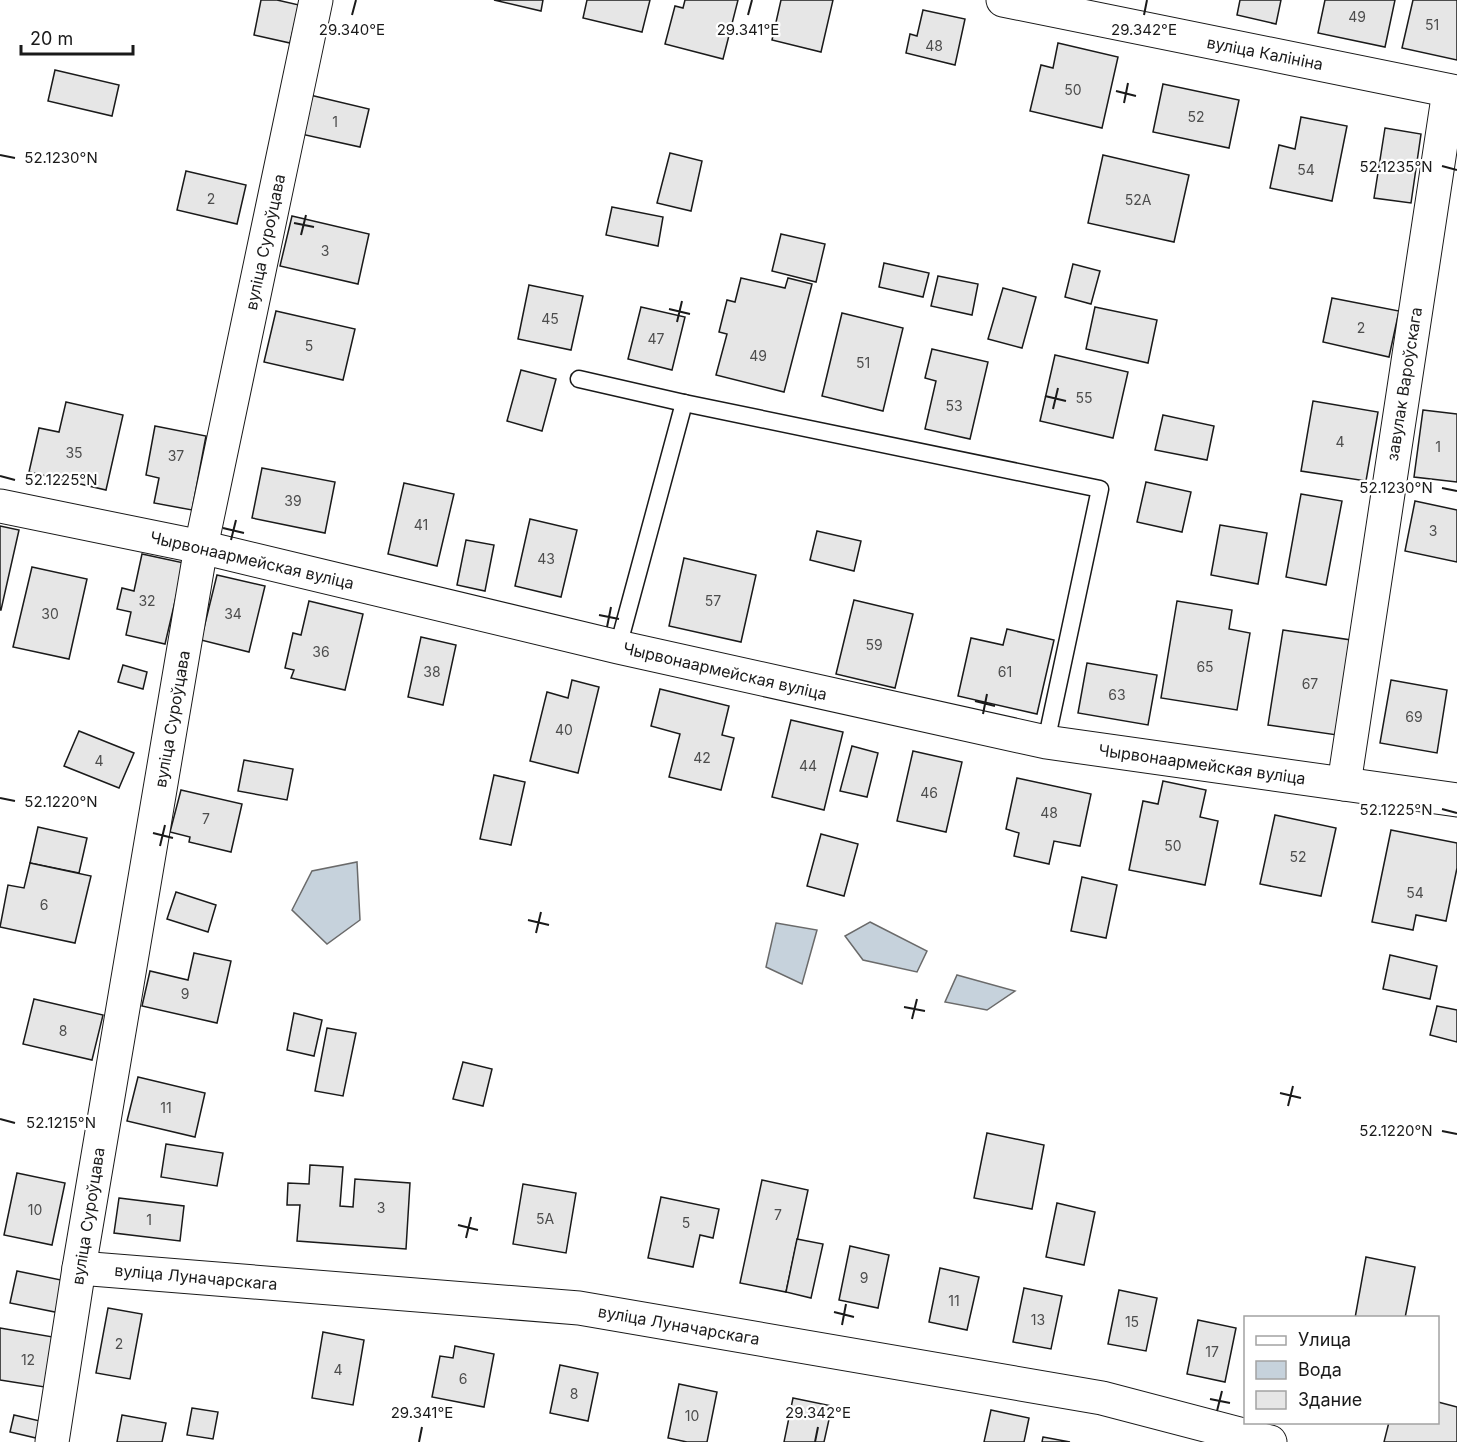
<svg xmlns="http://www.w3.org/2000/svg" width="1457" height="1442" font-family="Inter,sans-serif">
  <rect width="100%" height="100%" fill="#fff"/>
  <g fill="#c6d2dc" stroke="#6a6a6a" stroke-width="1.5">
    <polygon points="357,862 360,920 327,944 292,910 312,871"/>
    <polygon points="870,922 927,951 917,972 863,960 845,936"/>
    <polygon points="776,923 817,930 802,984 766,967"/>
    <polygon points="957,975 1015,991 987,1010 945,1002"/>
  </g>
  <g fill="#e6e6e6" stroke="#1a1a1a" stroke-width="1.5">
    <polygon points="261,0 277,0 299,5 290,43 254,35"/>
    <polygon points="494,0 543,0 541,11"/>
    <polygon points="587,0 650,0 642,32 583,18"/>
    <polygon points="685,0 738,0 723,59 665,44 675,6 683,8"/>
    <polygon points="781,0 833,0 821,52 772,40"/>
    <polygon points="1240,0 1281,0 1276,24 1237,15"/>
    <polygon points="1325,0 1395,0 1385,47 1318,33"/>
    <polygon points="1413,0 1457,0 1457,60 1402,48"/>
    <polygon points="923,10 965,19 955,65 906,53 910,34 917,36"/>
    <polygon points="1058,43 1118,57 1102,128 1030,111 1041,65 1053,68"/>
    <polygon points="55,70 119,85 112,116 48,101"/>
    <polygon points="1163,84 1239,100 1229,148 1153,132"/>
    <polygon points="310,95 369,109 360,147 301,134"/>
    <polygon points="1301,117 1347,126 1332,201 1270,188 1279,145 1295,149"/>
    <polygon points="1385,128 1421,134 1411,203 1374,198"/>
    <polygon points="670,153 702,161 691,211 657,203"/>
    <polygon points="1103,155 1189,175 1174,242 1088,223"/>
    <polygon points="186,171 246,185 237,224 177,210"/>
    <polygon points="612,207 663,217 658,246 606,235"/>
    <polygon points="292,216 369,234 358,284 280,266"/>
    <polygon points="781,234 825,244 816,282 772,271"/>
    <polygon points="884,263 929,273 923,297 879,287"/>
    <polygon points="1073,264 1100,271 1091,304 1065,297"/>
    <polygon points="938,276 978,284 972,315 931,306"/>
    <polygon points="741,278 785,288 788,278 812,284 784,392 716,375 727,334 719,332 727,300 735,302"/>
    <polygon points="529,285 583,296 571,350 518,339"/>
    <polygon points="1003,288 1036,297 1022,348 988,339"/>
    <polygon points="1332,298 1399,311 1389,357 1323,342"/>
    <polygon points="641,307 685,317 672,370 628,359"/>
    <polygon points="1095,307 1157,320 1148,363 1086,349"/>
    <polygon points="276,311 355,329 343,380 264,362"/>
    <polygon points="842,313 903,328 883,411 822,396"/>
    <polygon points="932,349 988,362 970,439 925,429 936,381 925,378"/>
    <polygon points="1055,355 1128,372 1113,438 1040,421"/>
    <polygon points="521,370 556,379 542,431 507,421"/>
    <polygon points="1313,401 1378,412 1366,481 1301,471"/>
    <polygon points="66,402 123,415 106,490 29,472 39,428 59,432"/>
    <polygon points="1423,410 1457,414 1457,482 1414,477"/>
    <polygon points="1163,415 1214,426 1207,460 1155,450"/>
    <polygon points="155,426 206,436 192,510 154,503 159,478 146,475"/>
    <polygon points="262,468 335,482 325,533 252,518"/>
    <polygon points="1146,482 1191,492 1182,532 1137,522"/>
    <polygon points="404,483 454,494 437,566 388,554"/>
    <polygon points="1301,494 1342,501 1326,585 1286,577"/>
    <polygon points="1415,501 1457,510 1457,562 1405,551"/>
    <polygon points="530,519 577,530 561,597 515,586"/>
    <polygon points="1220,525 1267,533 1258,584 1211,575"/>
    <polygon points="0,526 19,530 1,610 0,610"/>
    <polygon points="817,531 861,541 854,571 810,560"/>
    <polygon points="466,540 494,545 485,591 457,585"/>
    <polygon points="142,554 184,563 165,644 126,635 131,612 117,609 122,588 134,591"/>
    <polygon points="684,558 756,575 741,642 669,626"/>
    <polygon points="32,567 87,579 69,659 13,647"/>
    <polygon points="217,575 265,586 249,652 201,640"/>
    <polygon points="854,600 913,614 895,688 836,674"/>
    <polygon points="309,601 363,614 345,690 291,678 294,670 285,668 293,633 301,635"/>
    <polygon points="1177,601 1232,610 1229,629 1250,633 1237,710 1161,698"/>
    <polygon points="1007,629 1054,640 1037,714 958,696 971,638 1003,645"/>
    <polygon points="1283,630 1351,640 1337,735 1268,725"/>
    <polygon points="421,637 456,645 443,705 408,697"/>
    <polygon points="1087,663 1157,675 1148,725 1078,713"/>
    <polygon points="123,665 147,672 143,689 118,682"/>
    <polygon points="572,680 599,687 578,773 530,761 547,692 568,698"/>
    <polygon points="1391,680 1447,690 1437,753 1380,743"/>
    <polygon points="660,689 729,706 722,735 734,738 721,790 669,777 680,734 651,726"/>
    <polygon points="791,720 843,732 824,810 772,797"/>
    <polygon points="79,731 134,753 119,788 64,766"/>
    <polygon points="852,746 878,753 867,797 840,791"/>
    <polygon points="913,751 962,762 946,832 897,821"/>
    <polygon points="244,760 293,769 287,800 238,791"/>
    <polygon points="494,775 525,782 511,845 480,839"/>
    <polygon points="1017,778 1091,794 1080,846 1054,841 1049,864 1014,856 1019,833 1006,829"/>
    <polygon points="1163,781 1206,790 1200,817 1218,821 1205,885 1129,870 1143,801 1158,804"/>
    <polygon points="181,790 242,804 231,852 189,842 190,837 170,832"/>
    <polygon points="1275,815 1336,828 1321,896 1260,884"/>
    <polygon points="38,827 87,838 79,873 30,863"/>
    <polygon points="1391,830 1457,843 1457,868 1446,921 1416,915 1413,930 1372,922"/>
    <polygon points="821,834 858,844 844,896 807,886"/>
    <polygon points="30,863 91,876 75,943 0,927 8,885 24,888"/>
    <polygon points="1082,877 1117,885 1106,938 1071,931"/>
    <polygon points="176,892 216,905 208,932 167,919"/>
    <polygon points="194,953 231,961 217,1023 142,1006 150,971 188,980"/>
    <polygon points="1390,955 1437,966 1430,999 1383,989"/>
    <polygon points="34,999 103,1015 92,1060 23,1044"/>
    <polygon points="1437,1006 1457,1010 1457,1042 1430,1035"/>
    <polygon points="294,1013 322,1020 314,1056 287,1050"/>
    <polygon points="327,1028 356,1033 343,1096 315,1091"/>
    <polygon points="463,1062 492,1069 483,1106 453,1099"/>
    <polygon points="138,1077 205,1093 195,1137 127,1121"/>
    <polygon points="987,1133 1044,1145 1032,1209 974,1198"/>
    <polygon points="166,1144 223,1153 217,1186 161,1177"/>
    <polygon points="310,1165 343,1167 340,1206 353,1207 355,1179 410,1183 406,1249 297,1241 300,1205 287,1205 288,1183 309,1184"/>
    <polygon points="17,1173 65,1183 52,1245 4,1235"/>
    <polygon points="762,1180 808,1190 786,1292 740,1283"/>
    <polygon points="523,1184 576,1193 566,1253 513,1244"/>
    <polygon points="661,1197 719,1209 713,1238 700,1235 693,1267 648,1258"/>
    <polygon points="119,1198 184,1206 180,1241 114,1233"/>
    <polygon points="1057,1203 1095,1212 1084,1265 1046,1257"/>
    <polygon points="797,1239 823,1244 811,1298 786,1292"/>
    <polygon points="850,1246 889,1255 878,1308 839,1300"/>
    <polygon points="1366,1257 1415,1267 1405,1318 1355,1318"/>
    <polygon points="940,1268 979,1277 967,1330 929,1322"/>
    <polygon points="17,1271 66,1281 60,1313 10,1303"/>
    <polygon points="1024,1288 1062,1296 1051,1349 1013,1342"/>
    <polygon points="1119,1290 1157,1298 1146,1351 1108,1344"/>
    <polygon points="108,1308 142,1314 130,1379 96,1373"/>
    <polygon points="1198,1320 1236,1328 1225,1382 1187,1374"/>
    <polygon points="0,1328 59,1338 51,1388 0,1380"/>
    <polygon points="323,1332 364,1340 353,1405 312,1398"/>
    <polygon points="455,1346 494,1354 484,1407 432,1397 440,1356 453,1358"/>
    <polygon points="560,1365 598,1373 588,1421 550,1413"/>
    <polygon points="679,1384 717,1392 707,1442 687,1442 668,1438"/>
    <polygon points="793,1398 832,1406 824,1442 784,1442"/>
    <polygon points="1438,1402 1457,1407 1457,1442 1384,1442 1389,1422 1438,1422"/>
    <polygon points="192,1408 218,1412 213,1439 187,1435"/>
    <polygon points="991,1410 1029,1418 1024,1442 984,1442"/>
    <polygon points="14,1415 40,1421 36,1438 10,1432"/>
    <polygon points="122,1415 166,1423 162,1442 117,1442"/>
    <polygon points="1043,1437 1070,1442 1042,1442"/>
  </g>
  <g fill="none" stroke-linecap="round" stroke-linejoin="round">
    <defs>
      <g id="service">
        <polyline points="579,379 684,403 1100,489 1046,742"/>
        <polyline points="618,647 684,403"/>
      </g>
      <g id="minor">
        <polyline points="1003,0 1457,92"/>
        <polyline points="0,506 201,547 618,647 1046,742 1457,800"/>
        <polyline points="1344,784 1449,91"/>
        <polyline points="79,1268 579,1308 1102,1398 1270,1442"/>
        <polyline points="52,1442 79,1268 201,547 316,0"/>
      </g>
    </defs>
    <use href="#service" stroke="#1a1a1a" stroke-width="19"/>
    <use href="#minor" stroke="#1a1a1a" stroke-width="35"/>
    <use href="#service" stroke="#fff" stroke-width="16"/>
    <use href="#minor" stroke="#fff" stroke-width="33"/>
  </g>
  <path fill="none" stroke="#1a1a1a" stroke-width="2" d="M352 15 356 0M748 15 752 0M1144 15 1147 0M1116 91 1136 96M1124 103 1128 83M0 155 15 158M1442 166 1457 170M294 223 314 227M301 235 306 215M669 309 690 314M677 322 682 301M1045 396 1066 401M1053 409 1058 388M0 476 15 480M1442 488 1457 491M223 528 244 533M231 540 236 520M599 615 619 619M607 627 611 607M975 701 995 706M983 714 987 694M0 798 15 801M1442 809 1457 813M153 833 173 838M160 846 165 825M528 920 549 925M536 933 541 912M904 1007 925 1011M912 1019 917 999M1280 1093 1301 1098M1288 1106 1293 1086M0 1119 15 1123M1442 1131 1457 1134M458 1225 478 1230M466 1238 471 1217M834 1312 854 1317M842 1325 846 1304M1210 1399 1230 1403M1217 1411 1222 1391M419 1442 422 1427M815 1442 818 1427"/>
  <g text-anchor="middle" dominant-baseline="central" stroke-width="4.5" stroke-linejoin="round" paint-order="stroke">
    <g font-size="14" fill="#4d4d4d">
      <text x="1357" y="16">49</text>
      <text x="1432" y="24">51</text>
      <text x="934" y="45">48</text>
      <text x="1073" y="89">50</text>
      <text x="1196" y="116">52</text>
      <text x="335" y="121">1</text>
      <text x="1306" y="169">54</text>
      <text x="211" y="198">2</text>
      <text x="1138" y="199">52А</text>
      <text x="325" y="250">3</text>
      <text x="550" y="318">45</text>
      <text x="1361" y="327">2</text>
      <text x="656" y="338">47</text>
      <text x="309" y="345">5</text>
      <text x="758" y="355">49</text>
      <text x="863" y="362">51</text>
      <text x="1084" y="397">55</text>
      <text x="954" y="405">53</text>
      <text x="1340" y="441">4</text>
      <text x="1438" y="446">1</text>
      <text x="74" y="452">35</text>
      <text x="176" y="455">37</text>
      <text x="293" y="500">39</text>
      <text x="421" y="524">41</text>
      <text x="1433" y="530">3</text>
      <text x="546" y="558">43</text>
      <text x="147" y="600">32</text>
      <text x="713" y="600">57</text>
      <text x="50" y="613">30</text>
      <text x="233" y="613">34</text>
      <text x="874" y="644">59</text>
      <text x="321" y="651">36</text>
      <text x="1205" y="666">65</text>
      <text x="432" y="671">38</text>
      <text x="1005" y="671">61</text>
      <text x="1310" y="683">67</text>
      <text x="1117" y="694">63</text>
      <text x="1414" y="716">69</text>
      <text x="564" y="729">40</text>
      <text x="702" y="757">42</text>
      <text x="99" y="760">4</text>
      <text x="808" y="765">44</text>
      <text x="929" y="792">46</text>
      <text x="1049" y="812">48</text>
      <text x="206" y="818">7</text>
      <text x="1173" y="845">50</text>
      <text x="1298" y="856">52</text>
      <text x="1415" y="892">54</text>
      <text x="44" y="904">6</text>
      <text x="185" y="993">9</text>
      <text x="63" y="1030">8</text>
      <text x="166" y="1107">11</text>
      <text x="381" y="1207">3</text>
      <text x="35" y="1209">10</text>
      <text x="778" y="1214">7</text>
      <text x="545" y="1218">5А</text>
      <text x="149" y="1219">1</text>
      <text x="686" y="1222">5</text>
      <text x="864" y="1277">9</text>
      <text x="954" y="1300">11</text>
      <text x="1038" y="1319">13</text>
      <text x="1132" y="1321">15</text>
      <text x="119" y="1343">2</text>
      <text x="1212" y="1351">17</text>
      <text x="28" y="1359">12</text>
      <text x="338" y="1369">4</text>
      <text x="463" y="1378">6</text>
      <text x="574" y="1393">8</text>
      <text x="692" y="1415">10</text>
    </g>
    <g font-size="16" fill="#1a1a1a" stroke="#fff">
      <text transform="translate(1265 53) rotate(11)">вуліца Калініна</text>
      <text transform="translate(265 242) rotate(-78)">вуліца Суроўцава</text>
      <text transform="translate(1404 384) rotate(-81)">завулак Вароўскага</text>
      <text transform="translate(252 560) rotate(13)">Чырвонаармейская вуліца</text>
      <text transform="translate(725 671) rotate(13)">Чырвонаармейская вуліца</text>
      <text transform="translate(172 719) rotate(-80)">вуліца Суроўцава</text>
      <text transform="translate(1202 764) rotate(8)">Чырвонаармейская вуліца</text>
      <text transform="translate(88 1216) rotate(-81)">вуліца Суроўцава</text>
      <text transform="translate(196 1277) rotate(5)">вуліца Луначарскага</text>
      <text transform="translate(679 1325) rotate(10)">вуліца Луначарскага</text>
    </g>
  </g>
  <g font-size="15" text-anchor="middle" fill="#1a1a1a" stroke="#fff" stroke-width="4.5" stroke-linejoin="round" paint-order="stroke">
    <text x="352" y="35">29.340°E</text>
    <text x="748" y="35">29.341°E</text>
    <text x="1144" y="35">29.342°E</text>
    <text x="61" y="163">52.1230°N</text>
    <text x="1396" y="172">52.1235°N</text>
    <text x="61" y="485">52.1225°N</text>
    <text x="1396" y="493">52.1230°N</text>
    <text x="61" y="807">52.1220°N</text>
    <text x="1396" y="815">52.1225°N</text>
    <text x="61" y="1128">52.1215°N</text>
    <text x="1396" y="1136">52.1220°N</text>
    <text x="422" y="1418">29.341°E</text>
    <text x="818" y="1418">29.342°E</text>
  </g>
  <rect x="1244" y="1316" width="195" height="108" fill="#ffffff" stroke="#a3a3a3" stroke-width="1.5"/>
  <rect x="1256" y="1336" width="30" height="9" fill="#ffffff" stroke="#a3a3a3" stroke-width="1.5"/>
  <text x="1298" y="1346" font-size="18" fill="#1a1a1a">Улица</text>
  <rect x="1256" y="1361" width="30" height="18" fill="#c6d2dc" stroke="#a3a3a3" stroke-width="1.5"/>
  <text x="1298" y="1376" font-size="18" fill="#1a1a1a">Вода</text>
  <rect x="1256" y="1391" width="30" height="18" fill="#e6e6e6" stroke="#a3a3a3" stroke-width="1.5"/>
  <text x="1298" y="1406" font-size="18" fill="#1a1a1a">Здание</text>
  <path d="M21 45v9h112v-9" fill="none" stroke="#1a1a1a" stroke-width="3"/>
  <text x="30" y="45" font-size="18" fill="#1a1a1a" stroke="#ffffff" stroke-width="4.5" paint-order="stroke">20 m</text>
</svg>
